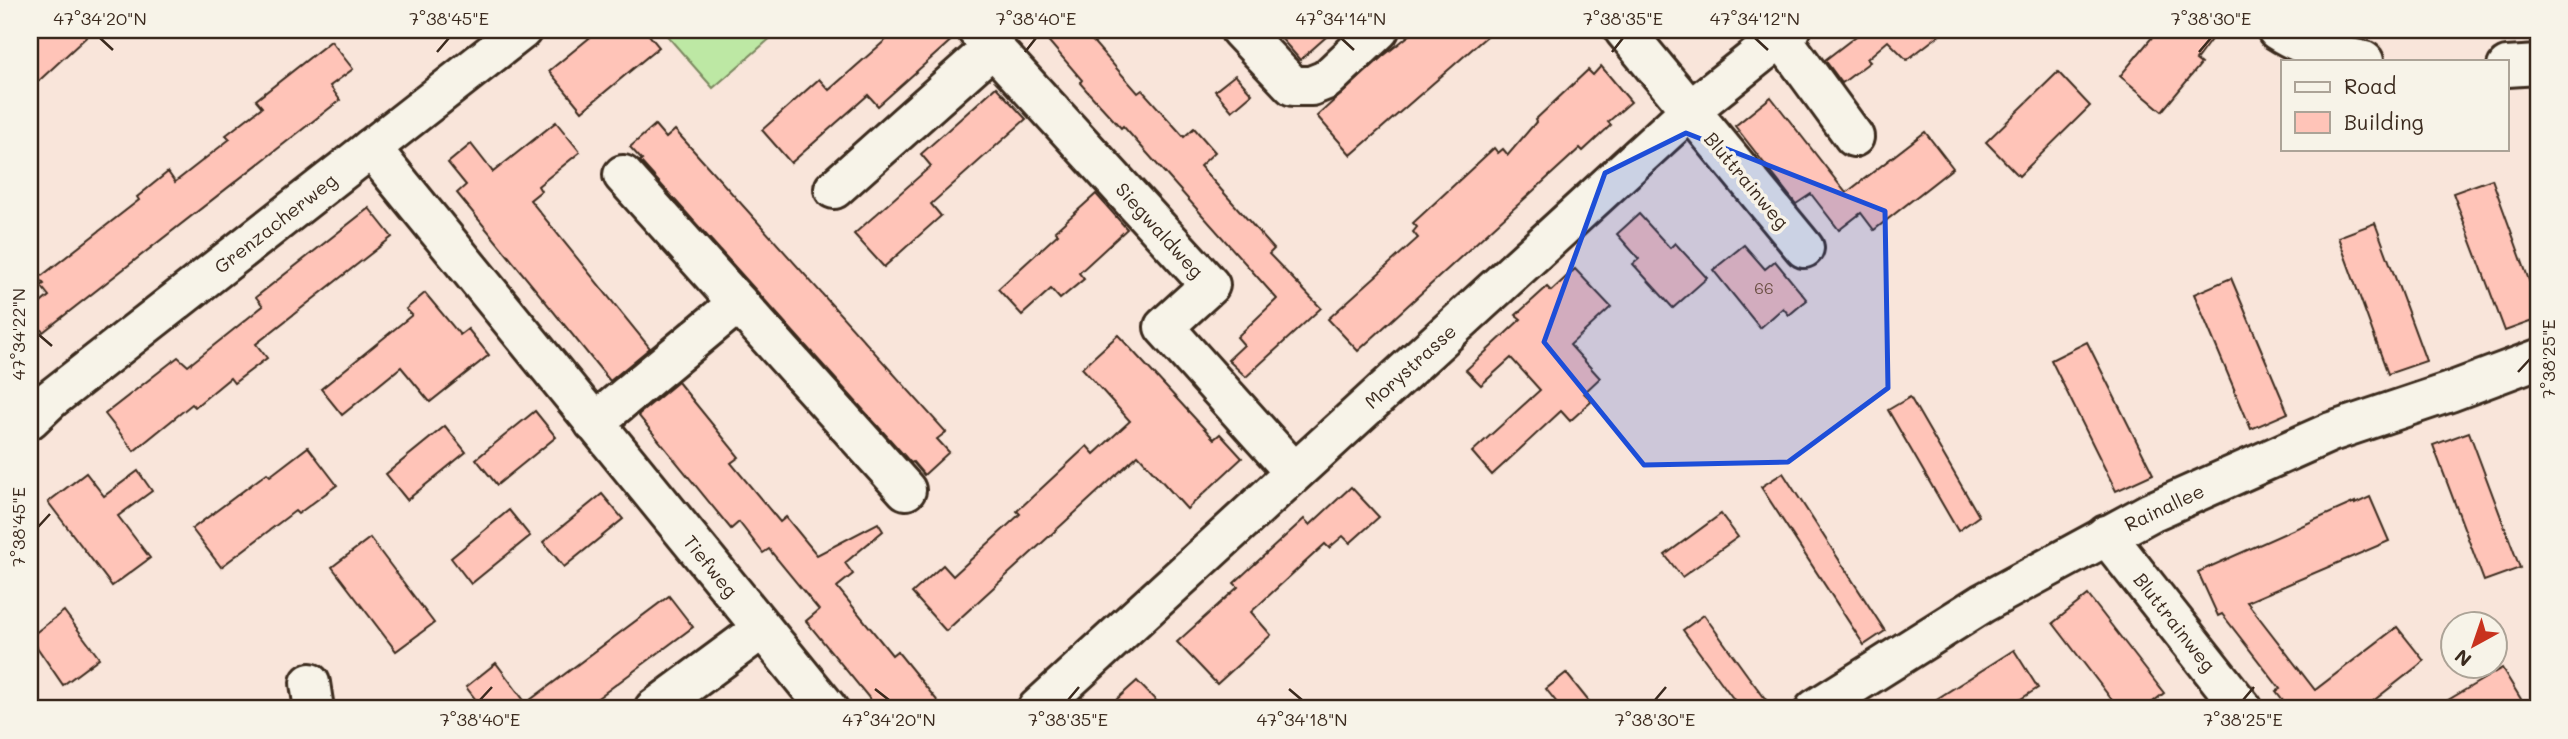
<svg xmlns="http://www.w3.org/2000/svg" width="2568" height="739" font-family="Mali,sans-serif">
  <rect width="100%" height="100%" fill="#f9e5da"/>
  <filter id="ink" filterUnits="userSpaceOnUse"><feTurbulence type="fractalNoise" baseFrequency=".0143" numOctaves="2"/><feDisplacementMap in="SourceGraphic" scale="14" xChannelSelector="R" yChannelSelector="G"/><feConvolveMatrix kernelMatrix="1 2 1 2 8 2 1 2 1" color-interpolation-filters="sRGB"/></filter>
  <g filter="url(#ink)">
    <polygon fill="#bde8a4" stroke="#7c8961" stroke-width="2" points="662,30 780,30 713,88"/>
    <g fill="#ffc4b8" stroke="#3b2a1e" stroke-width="2">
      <polygon points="30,30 94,30 30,89"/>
      <polygon points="599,30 645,30 659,47 582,111 549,71"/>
      <polygon points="897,30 956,30 956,36 878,106 868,95 791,163 762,130 819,79 829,90"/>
      <polygon points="1039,30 1083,30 1138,93 1142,90 1184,137 1194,128 1215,152 1200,166 1274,249 1269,254 1321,308 1246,377 1228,360 1244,345 1237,337 1277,299 1139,144 1123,126 1121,128 1087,91 1080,83 1082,80"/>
      <polygon points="1274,30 1334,30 1300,60"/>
      <polygon points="1416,30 1494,30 1351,155 1317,116 1382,57"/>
      <polygon points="1864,30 1946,30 1907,60 1888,41 1867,59 1870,62 1842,83 1825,60"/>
      <polygon points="2158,30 2218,30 2196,60 2201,64 2162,111 2120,76"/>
      <polygon points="331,41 353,69 330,86 340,100 43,332 30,315 30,312 49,296 41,286 44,284 39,278 139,200 137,197 168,172 175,182 230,139 226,135 262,107 256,100"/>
      <polygon points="1601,66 1631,102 1608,122 1611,125 1583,151 1580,148 1358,351 1328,319 1418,238 1413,232 1417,227 1413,223 1494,148 1498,153 1503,149 1508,155 1536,122 1535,120 1588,70 1593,75"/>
      <polygon points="2058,72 2090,106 2019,176 1986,142"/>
      <polygon points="1235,75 1252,94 1232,111 1215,91"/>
      <polygon points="996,87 1026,119 931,204 941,216 884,267 854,234 931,166 921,154"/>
      <polygon points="1771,97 1846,193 1925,132 1953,168 1874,230 1861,213 1839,230 1811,194 1796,204 1735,126"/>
      <polygon points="556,122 580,152 538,186 541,191 530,200 650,348 610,381 457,193 466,185 448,163 471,144 493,172"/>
      <polygon points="655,125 666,138 675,130 946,432 937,439 949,452 924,475 913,462 911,463 640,161 642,160 630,147"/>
      <polygon points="2492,179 2538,305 2538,319 2505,331 2453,193"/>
      <polygon points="1096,194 1127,229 1079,273 1084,279 1060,299 1051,289 1022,315 998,289 1058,234 1055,231"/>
      <polygon points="369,208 392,237 256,344 267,358 234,383 230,378 195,407 192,404 134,451 105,414 178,357 188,366 263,306 256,297"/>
      <polygon points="1639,214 1670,248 1675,243 1707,278 1673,308 1633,264 1639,259 1617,234"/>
      <polygon points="2375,223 2426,361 2388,374 2338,237"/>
      <polygon points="1744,245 1765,269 1775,261 1807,300 1789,315 1783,308 1760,328 1713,270"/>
      <polygon points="1575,269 1611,307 1570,345 1600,378 1584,393 1592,401 1570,421 1561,411 1492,475 1472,452 1540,390 1511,358 1481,385 1466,370 1521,319 1516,315 1547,287 1551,291"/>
      <polygon points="2231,278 2288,413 2251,429 2194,294"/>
      <polygon points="425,293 460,335 468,329 489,355 430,402 401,367 342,415 321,389 412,315 406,309"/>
      <polygon points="1118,335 1214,439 1220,434 1242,458 1187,509 1138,455 946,631 912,593 943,565 953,576 1020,514 1017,511 1087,446 1094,454 1130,421 1082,368"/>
      <polygon points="2087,342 2153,474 2116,491 2051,360"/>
      <polygon points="678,382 739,457 731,463 780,522 786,517 817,555 878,523 883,531 845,563 853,574 837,587 892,655 897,651 944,709 878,709 806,621 819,610 769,549 763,553 739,522 731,529 638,415"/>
      <polygon points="1910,397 1979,516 1958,531 1888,410"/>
      <polygon points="535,411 556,437 497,485 476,459"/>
      <polygon points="445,426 466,452 407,500 386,474"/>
      <polygon points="2469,432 2520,568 2484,581 2433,445"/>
      <polygon points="308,447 337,485 298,514 295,511 221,567 192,529 267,473 270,476"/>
      <polygon points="138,471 152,491 118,516 150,558 112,586 48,502 86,473 104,496"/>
      <polygon points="1783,473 1885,631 1864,645 1761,487"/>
      <polygon points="1351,487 1379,517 1350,543 1343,536 1329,548 1325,544 1251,612 1271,635 1217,684 1177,642 1238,587 1234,583 1304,519 1310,525"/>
      <polygon points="602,494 623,519 564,567 543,542"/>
      <polygon points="2370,497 2389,541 2247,602 2315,690 2397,627 2424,661 2363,709 2290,709 2276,691 2280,689 2222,614 2218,616 2198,572 2355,502 2355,504"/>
      <polygon points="509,510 530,536 471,584 451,558"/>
      <polygon points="1721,514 1738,537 1682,577 1665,555"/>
      <polygon points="370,538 434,623 396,651 332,567"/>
      <polygon points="2088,595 2164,693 2144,709 2119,709 2053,623"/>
      <polygon points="669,596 693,627 583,709 483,709 466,687 496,663 526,703"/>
      <polygon points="64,611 99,658 63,685 30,637"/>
      <polygon points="1704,615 1748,676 1773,709 1741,709 1729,693 1683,630"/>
      <polygon points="2014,650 2038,688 2005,709 1921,709"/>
      <polygon points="2502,668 2527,709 2433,709"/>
      <polygon points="1566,673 1595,709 1562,709 1546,689"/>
      <polygon points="1137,681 1164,709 1106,709"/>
    </g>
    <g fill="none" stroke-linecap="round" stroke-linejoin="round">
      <defs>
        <g id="minor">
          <polyline points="977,30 1210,285 1164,327 1294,472"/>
          <polyline points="1240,30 1293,86 1311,86 1326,80 1379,30"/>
          <polyline points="1624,30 1804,248"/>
          <path d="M2277 30C2303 47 2334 55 2364 61"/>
          <polyline points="1781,37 1854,137"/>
          <polyline points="2507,67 2538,65"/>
          <polyline points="371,148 828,709"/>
          <polyline points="623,175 738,303"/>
          <polyline points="834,189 993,47"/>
          <polyline points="30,419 51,399 522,30"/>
          <polyline points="594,423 738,303 906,490"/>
          <polyline points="2106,535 2243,709"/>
          <polyline points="310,683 314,709"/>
          <polyline points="654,709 762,629"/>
          <polyline points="1037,709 1689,111 1790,30"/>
          <polyline points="1815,709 1983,603 2151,512 2331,432 2450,392 2538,359"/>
        </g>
      </defs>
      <use href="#minor" stroke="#3b2a1e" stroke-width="44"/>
      <use href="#minor" stroke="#f7f3e8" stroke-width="38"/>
    </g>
  </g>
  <path fill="#1d4ed8" fill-opacity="0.2" stroke="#1d4ed8" stroke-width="5" stroke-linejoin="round" d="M1686 133 1885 211 1888 388 1788 462 1644 465 1544 342 1605 173Z"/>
  <path fill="none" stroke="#3b2a1e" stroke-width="2.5" d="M100 38 113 50M1341 38 1354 50M1755 38 1768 50M437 52 449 38M1025 52 1036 38M1612 52 1623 38M2199 52 2211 38M38 334 52 346M2518 372 2530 359M38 527 50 514M875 689 889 700M1289 689 1302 700M480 700 492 687M1068 700 1079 687M1655 700 1666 687M2243 700 2254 687"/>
  <g text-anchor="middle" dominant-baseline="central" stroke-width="7" stroke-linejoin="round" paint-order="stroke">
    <g font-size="16" fill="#6c5044">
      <text x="1764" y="287">66</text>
    </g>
    <g font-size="19" fill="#3b2a1e" stroke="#f7f3e8">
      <text transform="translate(1747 180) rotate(50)">Bluttrainweg</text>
      <text transform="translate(275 223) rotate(-38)">Grenzacherweg</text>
      <text transform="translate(1160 230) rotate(48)">Siegwaldweg</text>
      <text transform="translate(1410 366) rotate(-42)">Morystrasse</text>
      <text transform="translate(2164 507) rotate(-25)">Rainallee</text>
      <text transform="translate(711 566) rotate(51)">Tiefweg</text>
      <text transform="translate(2175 622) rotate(52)">Bluttrainweg</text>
    </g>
  </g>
  <rect width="2568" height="739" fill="none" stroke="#f7f3e8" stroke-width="77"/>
  <rect x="2281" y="60" width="228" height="91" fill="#f7f3e8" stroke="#aca397" stroke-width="2"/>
  <rect x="2295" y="82" width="35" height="10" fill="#f7f3e8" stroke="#aca397" stroke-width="2"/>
  <text x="2344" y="94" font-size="21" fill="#3b2a1e">Road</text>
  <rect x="2295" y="112" width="35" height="21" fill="#ffc4b8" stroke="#aca397" stroke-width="2"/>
  <text x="2344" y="130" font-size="21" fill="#3b2a1e">Building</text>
  <g transform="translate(2474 645) rotate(220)"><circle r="33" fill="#f7f3e8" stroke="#aca397" stroke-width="2"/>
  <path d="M0-5L12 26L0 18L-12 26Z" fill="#c8321e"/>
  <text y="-10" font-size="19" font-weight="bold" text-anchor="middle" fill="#3b2a1e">N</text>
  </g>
  <rect x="38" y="38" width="2492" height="662" fill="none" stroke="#3b2a1e" stroke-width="2.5"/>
  <g font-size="18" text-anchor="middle" fill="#3b2a1e">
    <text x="100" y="25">47°34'20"N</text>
    <text x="449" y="25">7°38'45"E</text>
    <text x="1036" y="25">7°38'40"E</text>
    <text x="1341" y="25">47°34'14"N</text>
    <text x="1623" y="25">7°38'35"E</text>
    <text x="1755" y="25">47°34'12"N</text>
    <text x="2211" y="25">7°38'30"E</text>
    <text transform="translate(19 334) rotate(-90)" y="6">47°34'22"N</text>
    <text transform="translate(2549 359) rotate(-90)" y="6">7°38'25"E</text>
    <text transform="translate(19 527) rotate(-90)" y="6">7°38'45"E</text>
    <text x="480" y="726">7°38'40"E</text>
    <text x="889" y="726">47°34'20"N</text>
    <text x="1068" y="726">7°38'35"E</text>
    <text x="1302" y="726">47°34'18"N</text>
    <text x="1655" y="726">7°38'30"E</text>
    <text x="2243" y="726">7°38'25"E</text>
  </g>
</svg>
